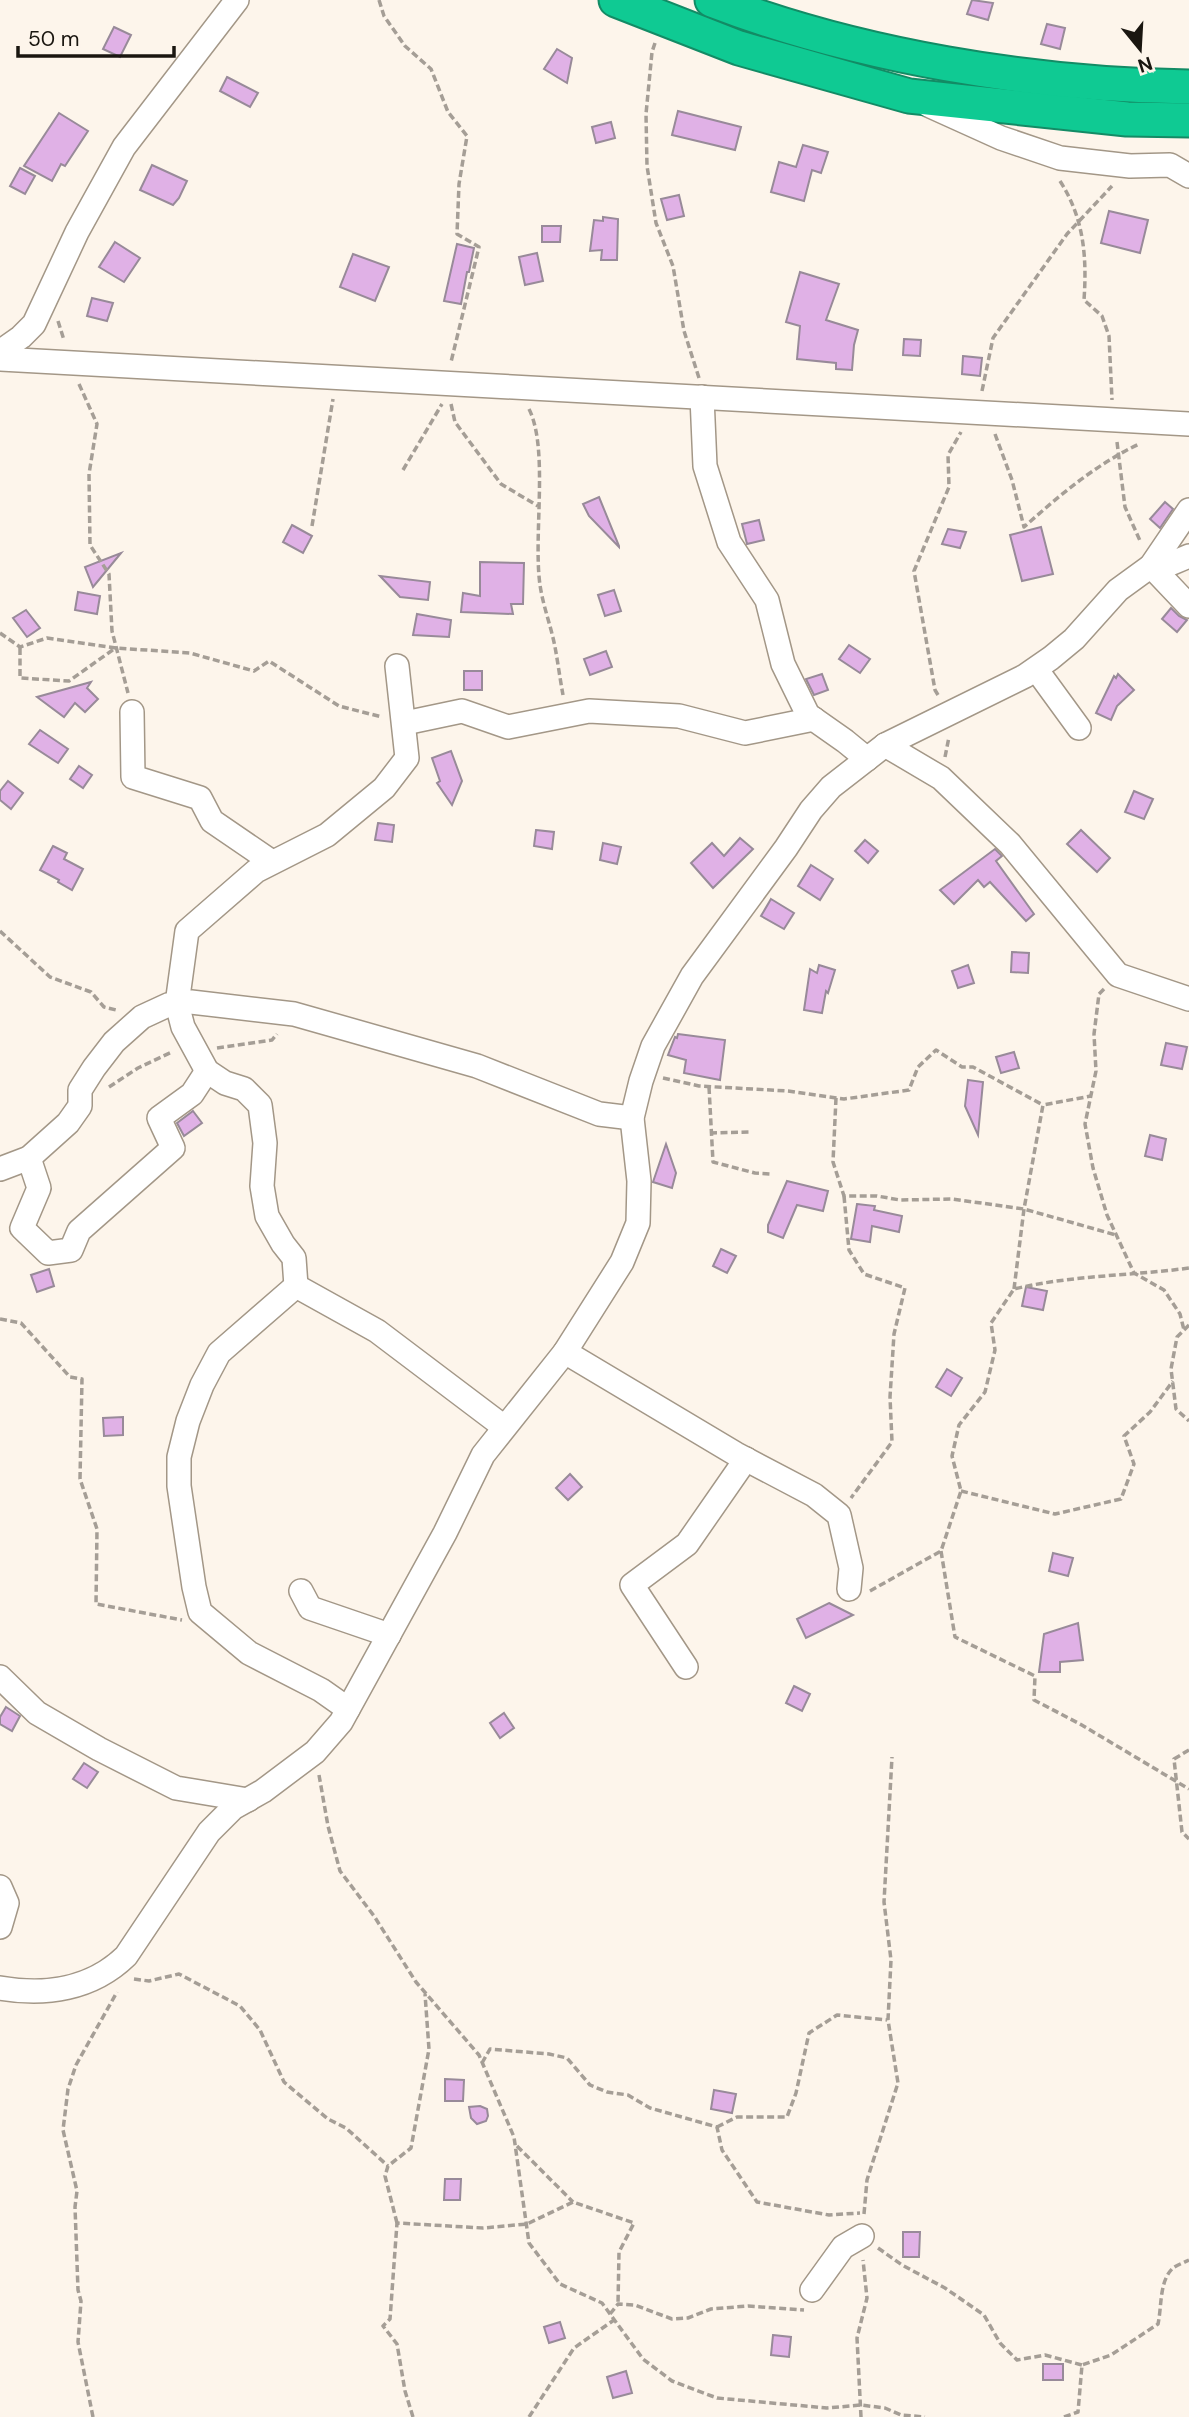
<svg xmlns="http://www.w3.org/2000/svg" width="1189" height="2417" font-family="'DM Sans',sans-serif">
  <rect width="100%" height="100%" fill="#fdf5eb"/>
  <g fill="#e0b1e6" stroke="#988a99" stroke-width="2">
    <polygon points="972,0 993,3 988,20 967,14"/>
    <polygon points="1047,24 1065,28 1060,49 1041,44"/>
    <polygon points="114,27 131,35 120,57 103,49"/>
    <polygon points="557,49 572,58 567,83 544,69"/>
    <polygon points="227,77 258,93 250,107 220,91"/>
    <polygon points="678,111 741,127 735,150 672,135"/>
    <polygon points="59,113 88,131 65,166 61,164 52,181 24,166"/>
    <polygon points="611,122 615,138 596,143 592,127"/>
    <polygon points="803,145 828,152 821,173 812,170 804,201 771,192 779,162 796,167"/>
    <polygon points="152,165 187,181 179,198 173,205 140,190"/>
    <polygon points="20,168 35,176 25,194 10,186"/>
    <polygon points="679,195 684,216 667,220 661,199"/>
    <polygon points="1109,211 1148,220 1140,253 1101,243"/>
    <polygon points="603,217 618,219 617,260 601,260 602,250 590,251 594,220 603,221"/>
    <polygon points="542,226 561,226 560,242 542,242"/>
    <polygon points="115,242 140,258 124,282 99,267"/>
    <polygon points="457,244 474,248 469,272 467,272 461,304 444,301"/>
    <polygon points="537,253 543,281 525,285 519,257"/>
    <polygon points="353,254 389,267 375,301 340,287"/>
    <polygon points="800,272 839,284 826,320 858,330 854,345 852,370 836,369 836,363 797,359 800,326 786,322"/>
    <polygon points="92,298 113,303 107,321 87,316"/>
    <polygon points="904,339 921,340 920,356 903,355"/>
    <polygon points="963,356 982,358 980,376 962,374"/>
    <polygon points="599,497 619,546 619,547 589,516 583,504"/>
    <polygon points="1165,502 1173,509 1160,528 1150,519"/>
    <polygon points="759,520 764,540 747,544 742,524"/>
    <polygon points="292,525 312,536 303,553 283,542"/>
    <polygon points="1041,527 1053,574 1022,581 1010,535"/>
    <polygon points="948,529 966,532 960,548 942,544"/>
    <polygon points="121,553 93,587 85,567"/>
    <polygon points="480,562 524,563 523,604 511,604 513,614 461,612 463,593 480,596"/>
    <polygon points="380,576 430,582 428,600 400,597"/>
    <polygon points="614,590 621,611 605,616 598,595"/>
    <polygon points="78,592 100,596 97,614 75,610"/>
    <polygon points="1171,608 1179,616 1187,620 1177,632 1162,619"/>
    <polygon points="26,610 40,628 27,637 13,618"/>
    <polygon points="417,614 451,620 449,637 413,635"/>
    <polygon points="849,645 870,659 860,673 839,659"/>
    <polygon points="606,651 612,667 590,675 584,659"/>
    <rect x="464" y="671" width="18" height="19"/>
    <polygon points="822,674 828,690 814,695 806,679"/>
    <polygon points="1118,674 1134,690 1117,706 1111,720 1096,713 1114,676 1116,678"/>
    <polygon points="91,682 87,688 98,699 85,712 75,703 64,717 37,697"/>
    <polygon points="40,730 68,749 58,763 29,744"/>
    <polygon points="451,751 462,781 452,805 437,783 440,781 432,758"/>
    <polygon points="79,766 92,775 83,788 70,779"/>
    <polygon points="8,781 23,793 11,809 0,800 0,791"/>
    <polygon points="1134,791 1153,799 1144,819 1125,812"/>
    <polygon points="378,823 394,825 392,842 375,840"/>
    <polygon points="536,830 554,832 552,849 534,846"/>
    <polygon points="1081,830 1110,858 1097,872 1067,844"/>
    <polygon points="740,838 753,849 713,888 691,863 712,843 724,856"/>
    <polygon points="865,840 878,851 868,863 855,851"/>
    <polygon points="603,843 621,847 617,864 600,860"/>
    <polygon points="53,846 67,853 64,859 83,869 72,890 58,882 59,880 40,870"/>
    <polygon points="995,849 1002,856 996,861 1034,914 1026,921 990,882 984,887 978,880 954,904 940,890"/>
    <polygon points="811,865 833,879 820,900 798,886"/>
    <polygon points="771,899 794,913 784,929 761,916"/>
    <polygon points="1012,952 1029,953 1028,973 1011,972"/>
    <polygon points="819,965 835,970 828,993 826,991 822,1013 804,1010 810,969 817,973"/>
    <polygon points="968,965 974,983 958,988 952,971"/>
    <polygon points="678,1034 725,1040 720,1080 684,1073 686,1060 668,1055 675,1037 677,1038"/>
    <polygon points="1166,1043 1187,1047 1182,1069 1161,1065"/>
    <polygon points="1014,1052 1019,1068 1001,1073 996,1057"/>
    <polygon points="968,1080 983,1082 978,1135 965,1106"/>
    <polygon points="193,1111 202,1123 184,1136 177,1123"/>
    <polygon points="1150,1135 1166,1139 1162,1160 1145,1156"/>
    <polygon points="666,1144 676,1173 672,1188 653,1182"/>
    <polygon points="787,1181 828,1191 823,1211 797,1205 783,1238 768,1232 768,1225"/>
    <polygon points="857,1204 875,1206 874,1210 902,1216 899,1232 872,1226 870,1242 851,1239"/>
    <polygon points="721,1249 736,1256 727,1273 713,1266"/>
    <polygon points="49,1269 54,1286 37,1292 31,1275"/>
    <polygon points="1026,1287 1047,1291 1043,1310 1022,1306"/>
    <polygon points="947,1369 962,1378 951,1396 936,1387"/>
    <polygon points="123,1417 123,1435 104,1436 103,1418"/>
    <polygon points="570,1474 582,1487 568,1500 556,1488"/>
    <polygon points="1053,1553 1073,1558 1068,1576 1049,1571"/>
    <polygon points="829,1603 853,1615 806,1638 797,1619"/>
    <polygon points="1078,1623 1083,1660 1060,1662 1060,1672 1039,1672 1044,1634"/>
    <polygon points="794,1686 810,1694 802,1711 786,1703"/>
    <polygon points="6,1707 20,1716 12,1731 0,1724 0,1717"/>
    <polygon points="504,1713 514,1728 500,1738 490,1723"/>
    <polygon points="84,1763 98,1772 87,1788 73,1779"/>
    <polygon points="445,2079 464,2080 463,2101 445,2101"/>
    <polygon points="714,2090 736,2094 732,2113 711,2109"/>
    <polygon points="480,2106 487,2109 488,2116 486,2121 477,2124 471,2118 469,2107"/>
    <polygon points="445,2179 461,2179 460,2200 444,2200"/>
    <polygon points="903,2232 920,2232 919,2257 903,2257"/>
    <polygon points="560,2322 565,2338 549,2343 544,2327"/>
    <polygon points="773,2335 791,2337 789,2357 771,2355"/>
    <rect x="1043" y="2364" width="20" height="16"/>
    <polygon points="626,2371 632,2393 613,2398 607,2377"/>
  </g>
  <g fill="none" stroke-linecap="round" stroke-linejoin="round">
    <defs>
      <g id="minor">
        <polyline points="928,105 1001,138 1060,158 1130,166 1170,165 1189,176"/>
        <polyline points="0,352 21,337 34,324 77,232 124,147 237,0"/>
        <polyline points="0,359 1189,424"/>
        <polyline points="702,397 705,466 729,542 767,600 783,664 808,715 845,741 867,759"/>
        <polyline points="1151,566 1189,606"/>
        <polyline points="1151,566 1170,564 1189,556"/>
        <polyline points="397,666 407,758 384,788 327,835 256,871 187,931 177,1004 183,1027 207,1071 225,1083 244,1089 260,1105 265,1143 262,1186 267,1216 283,1244 294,1258 296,1286 377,1331 504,1427"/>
        <polyline points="1036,669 1079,728"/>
        <polyline points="132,712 133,777 200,798 212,821 272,862"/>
        <polyline points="405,723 462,711 508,727 589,711 679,716 745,733 814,719"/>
        <polyline points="885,745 941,778 1010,844 1118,975 1189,999"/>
        <polyline points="29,1158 39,1188 22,1228 48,1253 71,1250 79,1231 173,1148 159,1118 192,1094 207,1071"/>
        <polyline points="0,1169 29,1158 68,1123 80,1106 80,1090 94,1068 114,1042 142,1017 168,1005 191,1002 294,1014 477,1066 599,1114 632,1118"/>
        <polyline points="296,1286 219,1353 202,1385 188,1421 179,1457 179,1486 194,1587 200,1612 249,1653 321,1690 348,1709"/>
        <polyline points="565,1352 736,1454 814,1495 839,1515 851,1568 849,1589"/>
        <polyline points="301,1591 310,1608 389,1635"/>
        <polyline points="686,1667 632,1585 687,1544 746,1459"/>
        <polyline points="0,1677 37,1713 99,1749 176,1788 248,1800"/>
        <polyline points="0,1887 7,1903 0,1927"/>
        <path d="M0 1988C46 1996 92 1989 126 1956L209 1832 233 1808 263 1791 315 1752 341 1722 445 1533 483 1455 565 1352 622 1262 638 1223 639 1181 632 1118 641 1081 653 1046 692 976 786 848 811 810 831 787 885 745 1025 676 1051 658 1074 639 1118 590 1151 566 1189 510"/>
        <polyline points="812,2290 843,2247 862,2236"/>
      </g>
      <g id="highway">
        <polyline points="616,0 739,48 909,96 1127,119 1189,120"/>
        <path d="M712 0C857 56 1033 85 1189 87"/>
      </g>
    </defs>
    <use href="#minor" stroke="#a39787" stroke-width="26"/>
    <use href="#highway" stroke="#138b65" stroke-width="37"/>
    <g stroke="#a59e96" stroke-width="3.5" stroke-dasharray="7 3.5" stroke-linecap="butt">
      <polyline points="379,0 384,16 405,46 431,69 448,112 467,136 459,184 457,234 479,247 451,362"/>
      <polyline points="655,43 652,52 646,114 647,166 656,223 673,266 684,331 699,378"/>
      <path d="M1060 181C1084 218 1087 257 1084 300L1102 316 1109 336 1112 400"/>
      <polyline points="58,321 64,340"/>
      <polyline points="79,384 97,424 89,474 90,545 109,574 112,631 128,693"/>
      <polyline points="982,391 993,338 1067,234 1112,186"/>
      <polyline points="451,404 455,422 501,484 538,506"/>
      <path d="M529 409C549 449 533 536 540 585 543 606 551 626 555 647 558 663 560 679 563 695"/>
      <path d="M995 434 1012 480 1024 527C1060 495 1095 465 1139 444"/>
      <polyline points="1117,442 1125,507 1141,543"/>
      <polyline points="403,470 442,404"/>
      <polyline points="312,526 333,399"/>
      <polyline points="0,633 20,647 47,638 116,648 190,653 254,671 269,661 339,706 382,717"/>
      <polyline points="20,648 20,678 69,681 114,649"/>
      <polyline points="938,695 935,690 914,571 949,487 948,455 961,432"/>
      <polyline points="945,757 949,737"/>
      <polyline points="0,931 50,977 91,992 104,1007 116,1010"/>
      <polyline points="1104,989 1099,994 1094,1034 1096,1071 1085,1124 1093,1168 1107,1215 1134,1273 1164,1290 1180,1314 1184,1330"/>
      <polyline points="217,1048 272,1040 277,1034"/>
      <polyline points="663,1078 699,1086 788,1091 844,1099 909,1090 918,1067 936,1050 962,1067 973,1067 1043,1105"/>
      <polyline points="109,1087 138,1068 172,1052"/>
      <polyline points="709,1087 713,1162 755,1173 770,1174"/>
      <polyline points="836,1098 833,1162 844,1196 877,1196 900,1200 952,1199 1024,1209 1116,1235"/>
      <polyline points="710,1133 752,1132"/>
      <polyline points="844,1196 849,1250 864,1274 905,1288 894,1334 890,1397 892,1442 851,1498"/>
      <polyline points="1014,1289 1024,1209 1043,1105 1091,1096"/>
      <polyline points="0,1319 21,1323 70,1377 82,1379 80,1479 97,1529 96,1604 182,1620"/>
      <polyline points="1189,1325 1177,1337 1171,1369 1176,1409 1189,1421"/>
      <polyline points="961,1491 1055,1514 1121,1499 1134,1464 1124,1436 1150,1412 1173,1381"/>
      <polyline points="941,1551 955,1637 1035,1676 1034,1700 1080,1724 1189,1789"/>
      <path d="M870 1591 941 1551 961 1491 952 1456 959 1425 985 1392 995 1350 991 1323 1014 1289C1072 1275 1130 1276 1189 1268"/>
      <polyline points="1189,1750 1174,1759 1182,1832 1189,1839"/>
      <polyline points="319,1775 328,1826 340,1871 374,1916 416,1982 479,2055 514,2137 529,2243 560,2284 602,2303 643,2359 672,2381 717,2398 827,2408 861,2405 885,2408 901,2415 925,2417"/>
      <polyline points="134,1979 149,1981 179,1974 240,2006 260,2030 284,2082 328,2119 346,2128 388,2166"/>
      <polyline points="482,2063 490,2049 549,2054 567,2058 590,2085 607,2092 628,2095 650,2108 717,2127 722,2150 757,2202 829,2215 860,2213"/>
      <polyline points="717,2127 737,2117 787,2117 796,2093 809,2033 837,2015 887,2020"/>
      <polyline points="517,2146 573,2202"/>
      <polyline points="864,2214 867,2180 898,2083 888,2020 891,1960 884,1902 892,1757"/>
      <polyline points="397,2223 385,2176 388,2166 411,2148 429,2049 425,1994"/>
      <polyline points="878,2248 902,2265 945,2288 984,2315 1000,2343 1017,2360 1045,2355 1082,2365"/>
      <polyline points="610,2314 618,2304 635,2305 672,2319 688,2318 711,2309 748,2306 804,2310"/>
      <polyline points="93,2417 78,2342 81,2301 78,2290 75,2207 77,2191 63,2130 68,2089 76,2065 117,1992"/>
      <polyline points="413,2417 405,2391 397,2344 383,2326 390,2319 397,2223 483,2228 527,2224 573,2202 634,2223 619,2252 618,2304"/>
      <polyline points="529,2417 574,2348 614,2320"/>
      <polyline points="861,2417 857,2338 867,2298 863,2260"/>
      <path d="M1064 2417 1078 2412 1082 2365 1111 2355 1158 2324C1162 2306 1159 2281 1173 2268 1177 2265 1185 2262 1189 2260"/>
    </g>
    <use href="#minor" stroke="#fff" stroke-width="23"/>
    <use href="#highway" stroke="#0fca93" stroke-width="33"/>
  </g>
  <g transform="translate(1140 49) rotate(162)" stroke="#fdf5eb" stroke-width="5" paint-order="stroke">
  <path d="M0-5L12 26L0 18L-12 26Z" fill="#1a1610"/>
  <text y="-10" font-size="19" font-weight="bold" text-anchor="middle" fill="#1a1610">N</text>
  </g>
  <path d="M18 46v10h156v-10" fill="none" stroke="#1a1610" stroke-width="3.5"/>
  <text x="28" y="46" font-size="21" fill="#1a1610" stroke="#fdf5eb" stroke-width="5" paint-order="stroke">50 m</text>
</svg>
